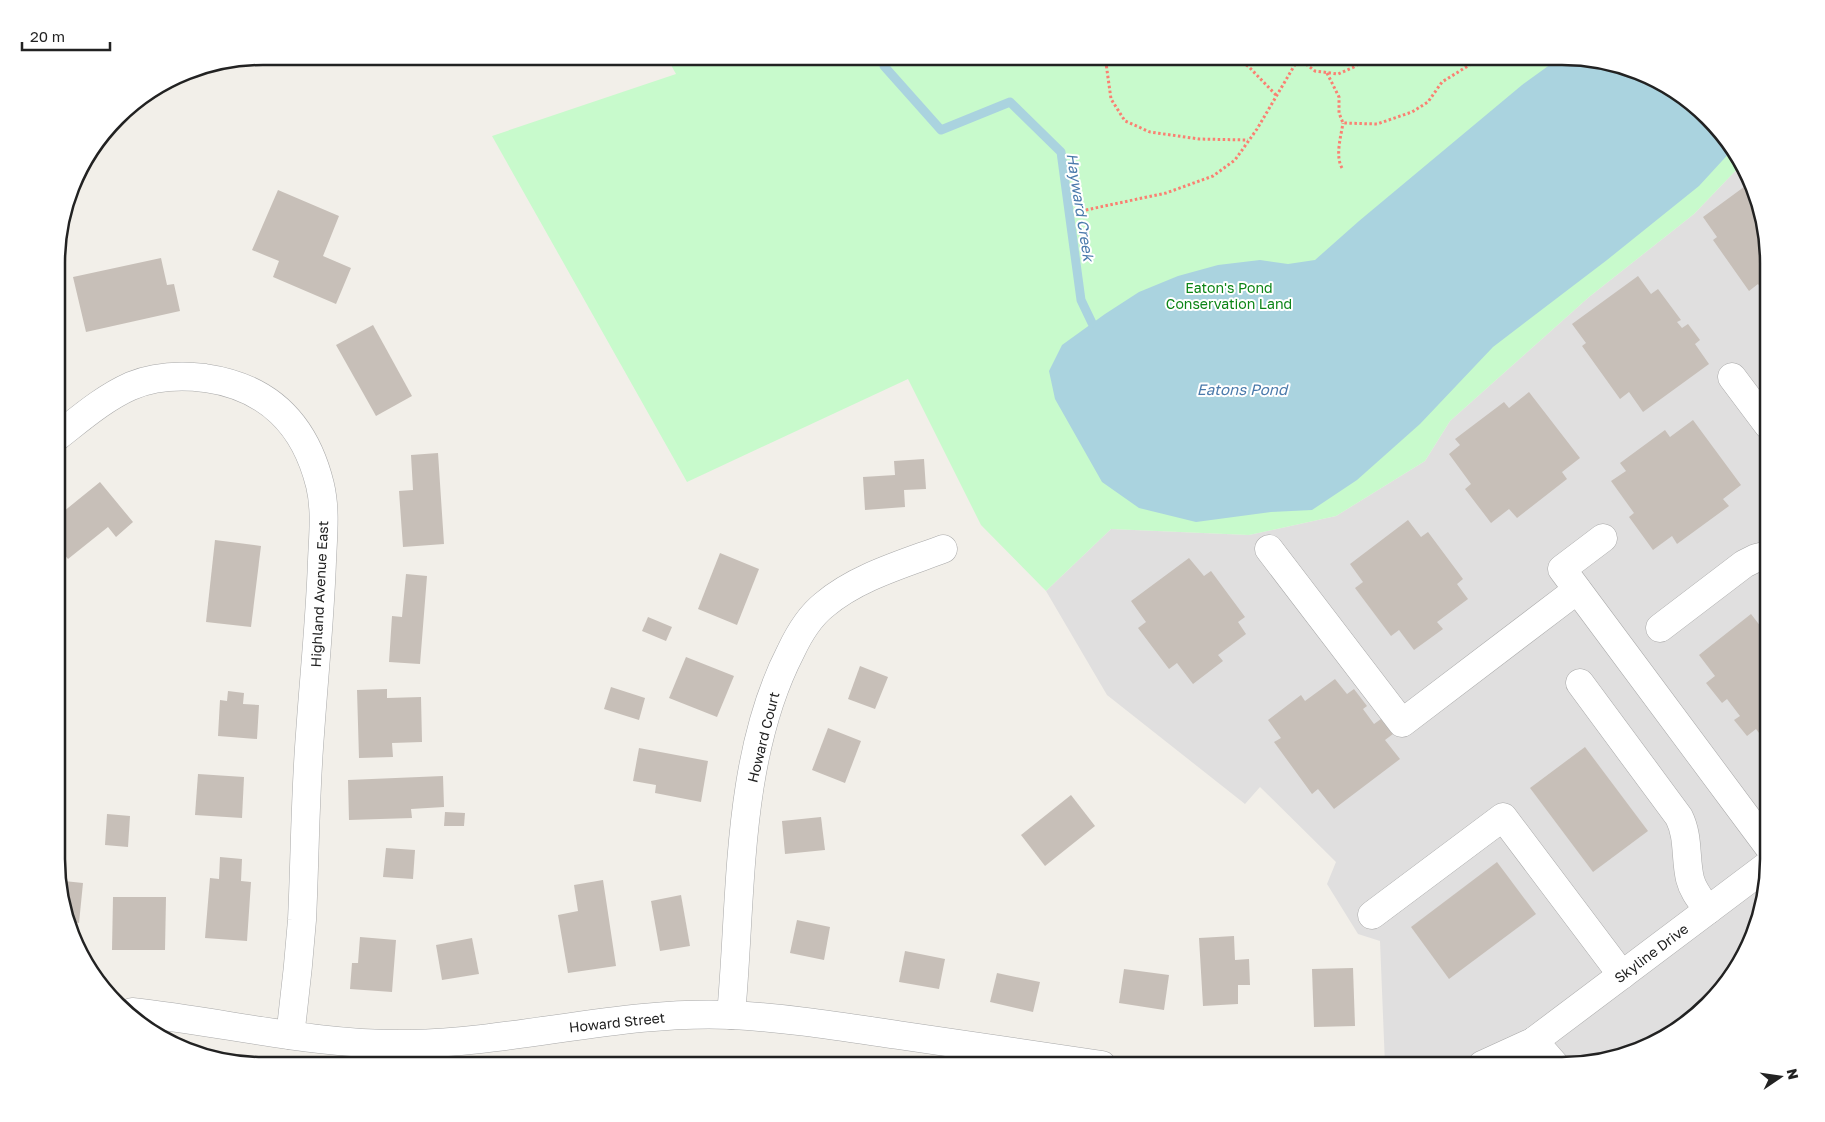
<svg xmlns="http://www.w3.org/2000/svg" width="1825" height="1122" font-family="'Golos Text',sans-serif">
  <rect width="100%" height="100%" fill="#f2efe9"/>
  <polygon fill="#e0dfdf" points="1742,164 1768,250 1768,872 1741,962 1708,1005 1665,1038 1575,1065 1385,1065 1380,941 1358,934 1327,884 1336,862 1260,787 1245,804 1107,695 1046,591 1111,529 1249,535 1336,516 1425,461 1450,421 1589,297 1694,214"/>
  <polygon fill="#c8facc" points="666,56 1562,56 1615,63 1665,84 1708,117 1741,160 1742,164 1694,214 1589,297 1450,421 1425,461 1336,516 1249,535 1111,529 1046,591 981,525 908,379 687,482 492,136 676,74"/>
  <polygon fill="#aad3df" points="1562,56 1615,63 1665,84 1708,117 1733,149 1699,186 1607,260 1493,347 1420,424 1357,480 1312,510 1271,512 1196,522 1139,508 1102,482 1055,399 1049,371 1062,345 1105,314 1139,292 1178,276 1218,265 1260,260 1288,264 1315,260 1359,221 1522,85"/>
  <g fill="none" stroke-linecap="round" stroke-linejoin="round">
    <polyline stroke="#aad3df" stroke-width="9" points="883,56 884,66 941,130 1010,102 1061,152 1081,300 1092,323"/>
  </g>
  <g fill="#c7bfb8">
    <polygon points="1748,184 1768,250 1768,298 1758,284 1749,291 1713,240 1717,237 1703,217"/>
    <polygon points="278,190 339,216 323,256 351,268 336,304 273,277 279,261 252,250"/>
    <polygon points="161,258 167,285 174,284 180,311 86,332 73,277"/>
    <polygon points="1638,276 1651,294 1658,289 1681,320 1677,322 1682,328 1688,324 1700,340 1695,344 1709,364 1643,412 1629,392 1620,399 1582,346 1586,343 1572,324"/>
    <polygon points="373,325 412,396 376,416 336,345"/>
    <polygon points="1529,392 1580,458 1562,472 1567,479 1517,518 1509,509 1491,523 1465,489 1471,484 1449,454 1460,445 1455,439 1504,402 1509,408"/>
    <polygon points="1693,420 1741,485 1723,499 1729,506 1677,544 1672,536 1653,550 1629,517 1634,513 1611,481 1626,471 1620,463 1665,430 1670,437"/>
    <polygon points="438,453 444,544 403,547 399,491 413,490 411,455"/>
    <polygon points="924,459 926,489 904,490 905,507 865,510 863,477 895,475 894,461"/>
    <polygon points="100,482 133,522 116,537 108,527 68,559 58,547 58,516"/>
    <polygon points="1408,520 1421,537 1428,532 1463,579 1457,584 1468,599 1437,622 1443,629 1414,650 1399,630 1391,636 1355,588 1363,582 1350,564"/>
    <polygon points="215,540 261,546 251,627 206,622"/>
    <polygon points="720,553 759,569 737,625 698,609"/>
    <polygon points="1189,558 1204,576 1211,571 1245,617 1238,622 1246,634 1218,655 1223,661 1193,684 1177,663 1169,669 1138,628 1146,622 1131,601"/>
    <polygon points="406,574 427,576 420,664 389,662 392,616 402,617"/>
    <polygon points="1751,614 1768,636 1768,745 1756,729 1747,736 1734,720 1740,716 1727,699 1722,703 1706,683 1715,676 1699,655"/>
    <polygon points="648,617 672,627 666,641 642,631"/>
    <polygon points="686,657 734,676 717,717 669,698"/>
    <polygon points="860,666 888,677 875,709 848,699"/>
    <polygon points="1335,679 1347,694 1354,689 1367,706 1363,709 1374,724 1381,719 1393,734 1385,740 1400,759 1334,809 1318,789 1312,794 1274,742 1281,738 1268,720 1301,695 1305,701"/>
    <polygon points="611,687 645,698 639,720 604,709"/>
    <polygon points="387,689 387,698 421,697 422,742 392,743 393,757 359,758 357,690"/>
    <polygon points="228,691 244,693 243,704 259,705 257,739 218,736 220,700 227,701"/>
    <polygon points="828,728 861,741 845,783 812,770"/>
    <polygon points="1585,747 1648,831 1593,872 1530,788"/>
    <polygon points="639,748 708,761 701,802 655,793 656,785 633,781"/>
    <polygon points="198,774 244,777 242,818 195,815"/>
    <polygon points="443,776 444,807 411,809 412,818 349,820 348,780"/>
    <polygon points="1071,795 1095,826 1045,866 1021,835"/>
    <polygon points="445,812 465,813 464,826 444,826"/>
    <polygon points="107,814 130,816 128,847 105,845"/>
    <polygon points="821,817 825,850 785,854 782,821"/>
    <polygon points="386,848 415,850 413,879 383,877"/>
    <polygon points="220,857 242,859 241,881 251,882 247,941 205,938 210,878 219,879"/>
    <polygon points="1497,862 1536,914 1449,979 1411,927"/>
    <polygon points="603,880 616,966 568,973 558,915 578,911 574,885"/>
    <polygon points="64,881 83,883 79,923 72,922 63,898"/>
    <polygon points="681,895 690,946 660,951 651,901"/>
    <polygon points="113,897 166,897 165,950 112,950"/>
    <polygon points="797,920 830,927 824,960 790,953"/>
    <polygon points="1234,936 1235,960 1249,959 1250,985 1238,985 1238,1004 1203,1006 1199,938"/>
    <polygon points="360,937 396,940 392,992 350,989 352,963 358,963"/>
    <polygon points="472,938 479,974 442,980 436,945"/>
    <polygon points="905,951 945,959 939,989 899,982"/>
    <polygon points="1353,968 1355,1026 1314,1027 1312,969"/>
    <polygon points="1124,969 1169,975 1164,1010 1119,1003"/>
    <polygon points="997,973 1040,982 1033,1012 990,1002"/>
    <polygon points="1713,998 1708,1005 1697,1013 1696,1011"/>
    <polygon points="723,1061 723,1066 683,1066 683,1062"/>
  </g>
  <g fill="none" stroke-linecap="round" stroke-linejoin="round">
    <defs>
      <g id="minor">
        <polyline points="1732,377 1768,425"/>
        <path d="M58 436C81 418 104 398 131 386 155 376 180 375 205 378 268 387 305 424 320 485 326 510 323 536 322 561 320 619 314 676 310 734 305 796 305 858 302 920 299 959 295 997 290 1035"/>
        <polyline points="1603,538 1562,569 1768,846"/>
        <polyline points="1269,549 1402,723 1577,590"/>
        <polyline points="1660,628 1744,564 1756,558 1768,555"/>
        <path d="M1580 683 1679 817C1689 837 1685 858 1690 879 1693 891 1701 900 1708 910"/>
        <polyline points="1372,915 1503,817 1622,975"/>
        <path d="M132 1012C225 1022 317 1046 410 1044 518 1042 624 1010 732 1015 788 1018 843 1027 898 1035 966 1045 1034 1055 1102 1065"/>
        <path d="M731 1015C742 897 735 759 791 651 799 634 809 617 824 605 857 577 903 564 943 549"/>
        <polyline points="1534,1041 1555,1065"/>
        <polyline points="1482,1065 1528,1044"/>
        <polyline points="1513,1065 1534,1041 1768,865"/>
      </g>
    </defs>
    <use href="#minor" stroke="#a9a9a9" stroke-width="29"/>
    <g stroke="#fa8072" stroke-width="3" stroke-dasharray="2.5 2.5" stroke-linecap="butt">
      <polyline points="1105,56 1111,99 1125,121 1150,132 1199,139 1248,140"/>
      <polyline points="1234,56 1249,67 1276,95"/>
      <polyline points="1298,58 1315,71 1338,74 1354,67 1369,56"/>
      <polyline points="1327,73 1339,97 1339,113 1343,123 1377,124 1412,112 1428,102 1442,82 1471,64 1488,56"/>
      <path d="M1342 168C1335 156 1341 136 1343 123"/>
      <polyline points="1081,211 1166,193 1213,176 1235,160 1257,129 1300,56"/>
    </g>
    <use href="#minor" stroke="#fff" stroke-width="28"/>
  </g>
  <g text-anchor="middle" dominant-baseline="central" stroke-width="4" stroke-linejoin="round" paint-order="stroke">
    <g font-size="14" fill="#0c8416" stroke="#fff">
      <text x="1229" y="287">Eaton's Pond<tspan x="1229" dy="16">Conservation Land</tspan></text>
    </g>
    <g font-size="14" fill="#222" stroke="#fff">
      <text transform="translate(319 594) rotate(-87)">Highland Avenue East</text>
      <text transform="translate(763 737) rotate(-76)">Howard Court</text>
      <text transform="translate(1651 953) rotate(-37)">Skyline Drive</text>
      <text transform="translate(617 1022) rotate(-6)">Howard Street</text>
    </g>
    <g font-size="15" font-style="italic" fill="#4a7aab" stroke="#fff">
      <text transform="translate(1081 207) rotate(81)">Hayward Creek</text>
      <text x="1242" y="389">Eatons Pond</text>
    </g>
  </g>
  <path d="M0 0H1825V1122H0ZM263 65H1562A198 198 0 0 1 1760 263V859A198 198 0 0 1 1562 1057H263A198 198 0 0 1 65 859V263A198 198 0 0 1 263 65Z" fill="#fff" fill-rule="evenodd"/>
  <path fill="none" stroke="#222" stroke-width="2.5" d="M263 65H1562A198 198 0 0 1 1760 263V859A198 198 0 0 1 1562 1057H263A198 198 0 0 1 65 859V263A198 198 0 0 1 263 65Z"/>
  <g transform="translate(1780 1077) rotate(77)" stroke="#ffffff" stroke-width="4" paint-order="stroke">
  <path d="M0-4L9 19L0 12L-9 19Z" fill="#222222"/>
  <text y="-8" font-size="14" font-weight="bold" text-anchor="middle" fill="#222222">N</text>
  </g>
  <path d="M22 42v8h88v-8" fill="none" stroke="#222222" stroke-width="2.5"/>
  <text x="30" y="42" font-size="15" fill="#222222" stroke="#ffffff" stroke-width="4" paint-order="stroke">20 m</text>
</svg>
